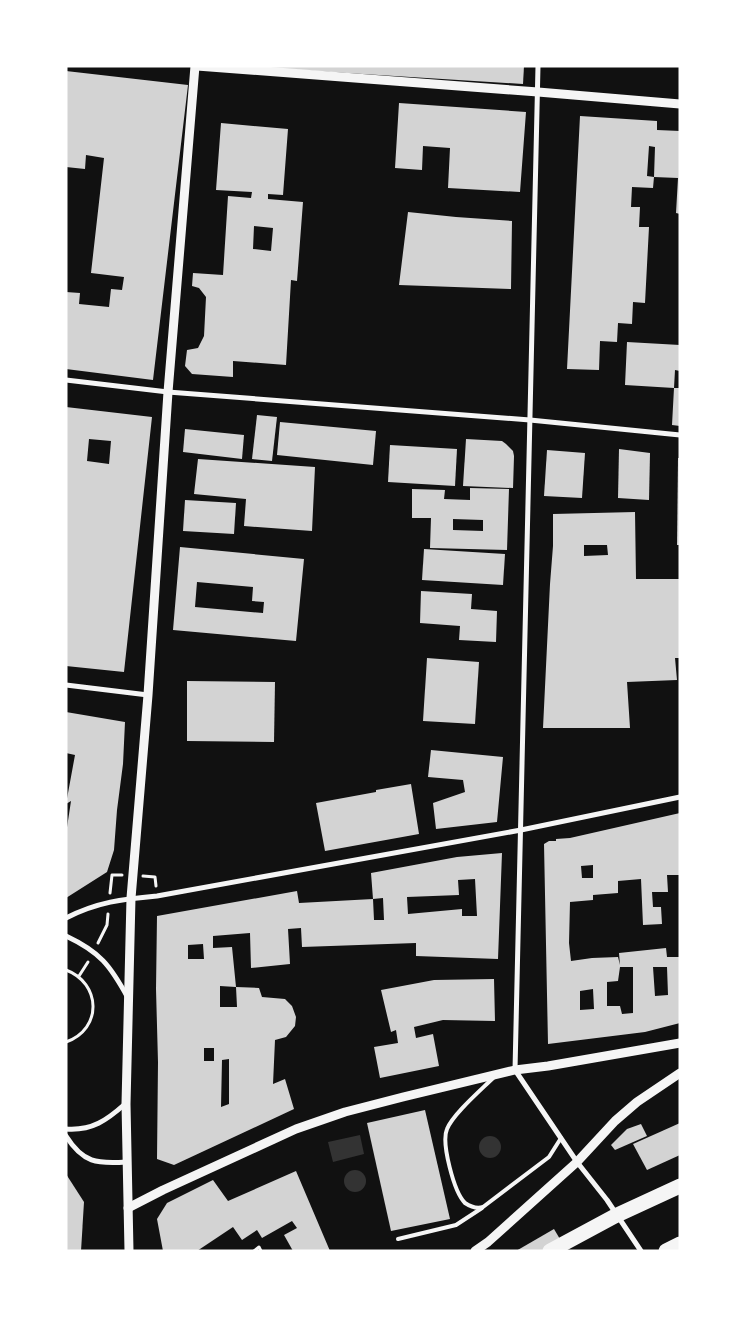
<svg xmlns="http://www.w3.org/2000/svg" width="746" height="1317" font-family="Commissioner,sans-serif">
  <rect width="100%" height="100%" fill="#111"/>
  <g fill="#333">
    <polygon points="360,1135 364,1154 333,1162 328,1142"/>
    <circle cx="490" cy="1147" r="11"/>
    <circle cx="355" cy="1181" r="11"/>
  </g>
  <g fill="#d3d3d3" fill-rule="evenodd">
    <polygon points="267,66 524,66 523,84 267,68"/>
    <polygon points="66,71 188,85 153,380 66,369 66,292 80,293 79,304 109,307 111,289 122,290 124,277 91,273 104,158 86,155 85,169 66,167"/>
    <polygon points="399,103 526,112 520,192 448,188 450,148 423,146 422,170 395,168"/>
    <polygon points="580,116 657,121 657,130 680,131 680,214 676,213 678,178 654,177 655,147 649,146 647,176 654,177 653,188 632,187 631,207 640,207 639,227 649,227 645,303 633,302 632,324 618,323 617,342 600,341 599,370 567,369"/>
    <path d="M221 123 288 129 283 195 268 194V199L303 202 297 281 291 280 286 365 233 361V377L192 374 185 366 187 350 198 348 204 336 206 297 199 288 192 286 193 273 223 275 228 196 251 198 252 192 216 190ZM254 226 273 228 271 251 253 249Z"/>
    <polygon points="408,212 456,217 512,221 511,289 399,285"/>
    <polygon points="627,342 680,345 680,371 675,370 674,388 680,388 680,426 672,425 674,388 625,385"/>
    <path d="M66 407 152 417 124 672 66 666ZM89 439 111 441 109 464 87 461Z"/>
    <polygon points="257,415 277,417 272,461 252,459"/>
    <polygon points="280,422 376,431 373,465 277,455"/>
    <polygon points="185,429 244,435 242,459 183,452"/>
    <polygon points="466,439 502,441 506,444 513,451 514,456 513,488 463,486"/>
    <polygon points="390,445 457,449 455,486 388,482"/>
    <polygon points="619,449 650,453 649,500 618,498"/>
    <polygon points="547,450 585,453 582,498 544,496"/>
    <polygon points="678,458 680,458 680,545 677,545"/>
    <polygon points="198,459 315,467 312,531 244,526 246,499 194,494"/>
    <path d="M470 488 509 489 507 550 430 548 431 518H412V489L445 490 444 499 470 500ZM453 519 483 520V531L453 530Z"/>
    <polygon points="185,500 236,503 234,534 183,531"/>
    <path d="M635 512 636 579H680V658H675L677 680 627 682 630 728H543L550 584 553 546V514ZM584 545H607L608 555 584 556Z"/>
    <path d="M180 547 304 559 296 641 173 630ZM197 582 253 587 252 601 264 602 263 613 195 607Z"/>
    <polygon points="424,549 505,554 503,585 422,580"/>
    <polygon points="421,591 472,594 471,609 497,611 496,642 459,640 460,626 420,623"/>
    <polygon points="427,658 479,662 475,724 423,721"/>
    <polygon points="187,681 275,682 274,742 187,741"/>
    <polygon points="66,712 125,722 123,764 117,810 114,850 107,872 66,898 66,834 71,801 66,804 75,755 66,753"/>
    <polygon points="431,750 503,757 497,822 436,829 433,803 465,792 463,780 428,777"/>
    <polygon points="411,784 419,834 325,851 316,803 376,792 376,790"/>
    <path d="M680 813V875H667L668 892H652L653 907H661L662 924 643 925 641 879 618 881V893L593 895V900L570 902 569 943 571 961 592 958 618 957 620 965 619 953 666 948 667 957H680V1023L645 1032 548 1044 544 844 549 841H556V839L570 838ZM593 865V878H582L581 866ZM620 967H633V1013L622 1014 620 1006H607V982L618 981ZM653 967H667L668 995 655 996ZM593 989 594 1009 580 1010V991Z"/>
    <path d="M502 853 498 959 416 956V943L302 947 301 928 288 929 290 964 251 968 250 933 213 936V948L232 947 236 987 220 986V1007H237L236 987 259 988 262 997 285 999 292 1006 296 1017 295 1026 286 1037 275 1040 273 1084 285 1079 294 1109 174 1165 157 1159 158 1062 156 989 157 916 297 891 299 903 373 899 371 873 457 857ZM475 879 477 916H462V909L408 914 407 897 459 895 458 880ZM383 898 384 920H374L373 899ZM203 944 204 959H188V945ZM204 1048H214V1061H204ZM229 1059V1104L221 1107 222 1060Z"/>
    <polygon points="494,979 495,1021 443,1020 414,1027 416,1038 433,1034 439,1066 380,1078 374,1047 398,1043 396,1030 391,1032 381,990 434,980"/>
    <polygon points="425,1110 450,1219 391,1231 367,1123"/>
    <polygon points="680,1123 680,1155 647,1170 633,1144"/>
    <polygon points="641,1124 647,1136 615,1150 611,1145 627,1129"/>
    <polygon points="296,1171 330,1251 293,1251 284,1235 297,1228 292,1221 262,1238 257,1230 242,1240 233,1227 197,1251 163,1251 157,1219 167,1203 213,1180 228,1201"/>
    <polygon points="66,1174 84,1202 81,1251 66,1251"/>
    <polygon points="554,1229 567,1251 516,1251"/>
  </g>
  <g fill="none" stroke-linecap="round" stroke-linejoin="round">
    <g stroke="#f5f5f5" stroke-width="3">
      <polyline points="143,876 155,877 156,886"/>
      <polyline points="110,893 112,875 122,875"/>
      <polyline points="98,943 107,925 108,914"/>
      <path d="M66 970C101 983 103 1029 66 1042"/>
      <polyline points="79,976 88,962"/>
      <polyline points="254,1251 259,1247 261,1251"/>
    </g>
    <g stroke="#f5f5f5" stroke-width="4">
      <path d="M494 1077C481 1090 453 1114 447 1129 441 1143 454 1192 465 1203 471 1207 477 1209 483 1207L549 1157 561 1138"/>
      <polyline points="398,1239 456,1225 482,1208"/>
    </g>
    <g stroke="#f5f5f5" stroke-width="5">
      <polyline points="538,66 515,1070 577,1162 607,1200 641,1251"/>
      <polyline points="66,380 168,392 530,420 680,435"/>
      <polyline points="66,685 148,695"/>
      <path d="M66 918C97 902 123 899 157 896L521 830 680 797"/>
      <path d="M66 936C100 952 110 965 128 998"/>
      <path d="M66 1129C92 1131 107 1120 125 1104"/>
      <path d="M66 1136C83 1163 97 1164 126 1162"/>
    </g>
    <g stroke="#f5f5f5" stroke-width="9">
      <polyline points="197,66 538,92 680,104"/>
      <polyline points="128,1208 163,1190 296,1129 345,1112 403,1097 515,1070 548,1066 680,1043"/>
      <polyline points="129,1251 126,1104 131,898 148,695 168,392 195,66"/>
      <polyline points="475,1251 488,1242 577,1162 615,1121 637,1102 680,1073"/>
    </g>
    <g stroke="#f5f5f5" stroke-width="15">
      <polyline points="550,1251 615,1216 680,1186"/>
      <polyline points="666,1251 680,1244"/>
    </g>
  </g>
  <rect width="746" height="1317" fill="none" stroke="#ffffff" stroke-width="135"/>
</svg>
